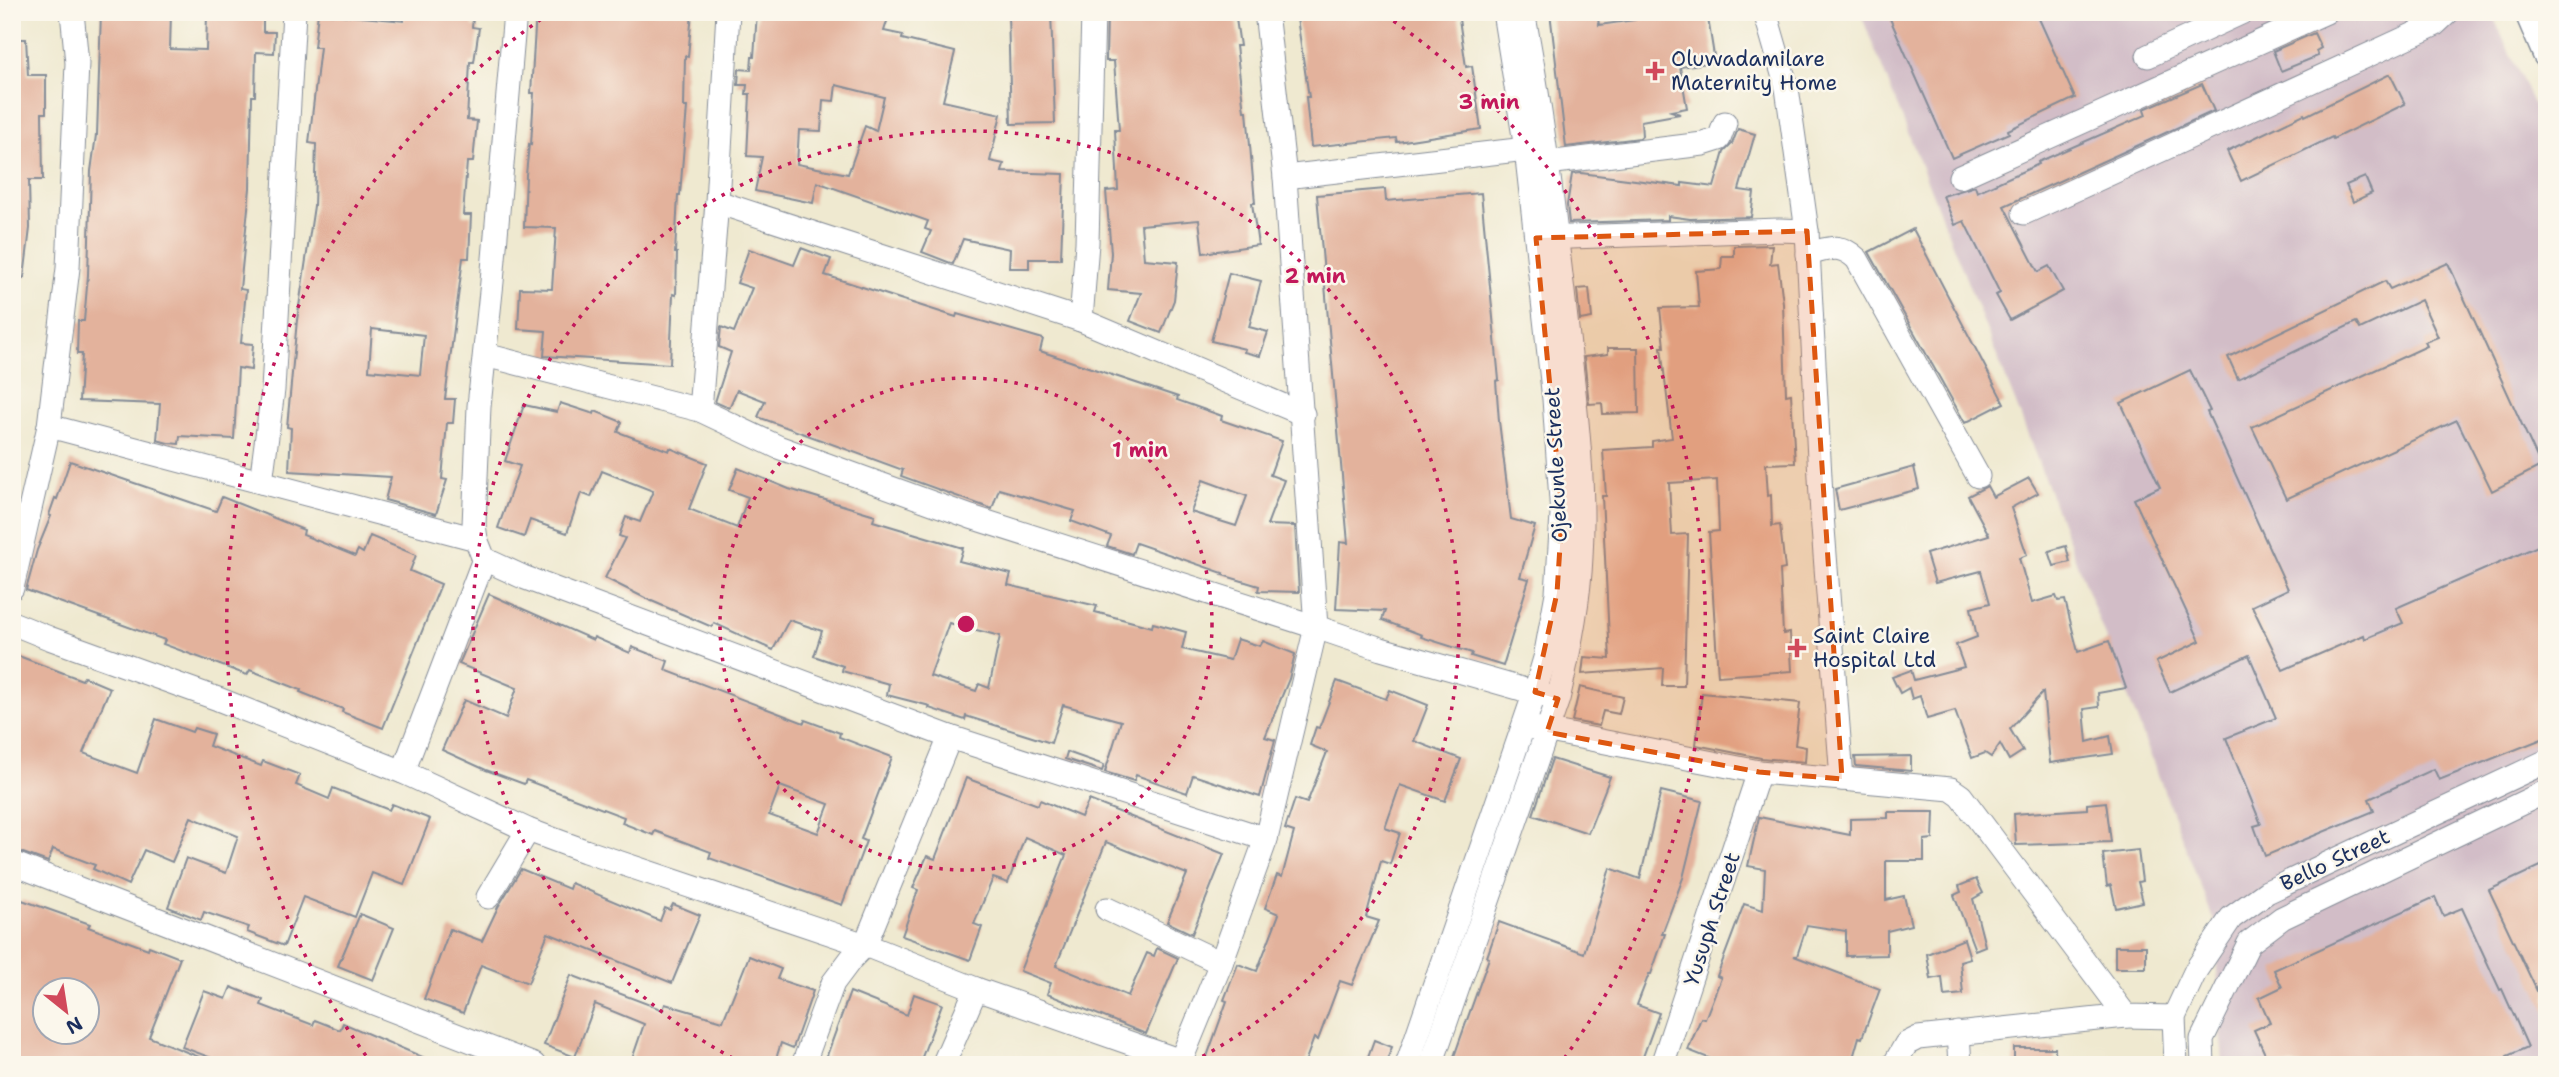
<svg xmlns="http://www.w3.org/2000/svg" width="2559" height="1077" font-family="'Shantell Sans',sans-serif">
  <rect width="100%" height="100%" fill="#fbf7ec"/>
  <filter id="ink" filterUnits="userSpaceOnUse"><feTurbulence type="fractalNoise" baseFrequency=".0143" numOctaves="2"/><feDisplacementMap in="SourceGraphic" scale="14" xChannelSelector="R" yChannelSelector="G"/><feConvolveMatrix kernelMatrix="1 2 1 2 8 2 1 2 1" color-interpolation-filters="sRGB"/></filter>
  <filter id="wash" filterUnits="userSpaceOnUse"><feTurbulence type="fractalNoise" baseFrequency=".00686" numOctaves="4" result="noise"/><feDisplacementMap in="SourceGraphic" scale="28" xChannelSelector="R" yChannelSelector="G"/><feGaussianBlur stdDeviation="1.57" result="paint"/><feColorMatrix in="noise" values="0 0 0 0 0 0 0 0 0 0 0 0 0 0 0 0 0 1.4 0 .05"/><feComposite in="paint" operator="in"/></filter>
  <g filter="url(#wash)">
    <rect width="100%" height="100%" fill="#efe9d0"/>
    <polygon fill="#d2bdc7" points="1860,12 2491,12 2547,134 2547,1065 2223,1065 2214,921 2016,404"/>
    <g id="blocks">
      <g fill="#e3b29c" fill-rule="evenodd">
        <polygon points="101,12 171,12 170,49 206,50 207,14 263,16 263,32 275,32 274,53 256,52 255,96 252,96 250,188 240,289 246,290 241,343 253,344 251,370 238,368 234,439 180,436 179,444 168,443 157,440 160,404 79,401 82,354 77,354 78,321 84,321 88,275 91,171 96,135 97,135"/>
        <path d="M404 12 473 19 472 27 479 28 474 62H470L467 120 477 121 473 162H467L463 215H471L469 258H463L445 399H455L453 423H447L442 479 447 480 436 514 385 500 391 477 289 471 291 428 287 427 297 320 314 206 316 144 309 143 320 47H314L318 13 404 21ZM372 329 424 335 420 375 369 370Z"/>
        <polygon points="536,12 692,12 688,57 685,56 684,107 687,107 680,195 678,195 675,253 677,253 676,295 673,294 670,364 544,356 546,331 518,329 520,288 552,289 556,228 524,227 526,175 529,144 531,145 534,93 531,93"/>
        <path d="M757 12H890L884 31 903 35 902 39 955 52 943 101 1001 114 990 161 1004 164 1002 172 1064 174 1061 259H1029V268H1009L1010 249 963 239 953 264 922 252 931 231 925 229 928 221 817 182 813 203 755 191 762 157 747 156 750 94H746L747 85H738L739 69 751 70 752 57H754ZM836 85 884 97 876 131 865 126 848 174 797 164 799 130 821 131 823 100 834 101Z"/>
        <polygon points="1008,12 1051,12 1055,123 1011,124"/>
        <polygon points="1107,12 1235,12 1240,46 1236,46 1244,111 1247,111 1255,203 1252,203 1258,245 1203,253 1199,220 1141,225 1144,259 1178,262 1174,300 1161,333 1130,321 1141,293 1108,290 1111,253 1106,191 1118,190 1115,130 1119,130 1114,61 1106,61"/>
        <polygon points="1296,12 1458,12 1466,67 1472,66 1481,129 1397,142 1396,138 1311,147 1306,97 1309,97"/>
        <polygon points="1550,12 1597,12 1599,25 1635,20 1635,18 1670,12 1707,12 1715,62 1680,67 1687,108 1671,111 1680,114 1641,121 1642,136 1640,138 1566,147"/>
        <polygon points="1887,12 2036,12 2075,98 2008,130 2009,133 1952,158"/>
        <polygon points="2314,33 2321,48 2316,51 2318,56 2281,71 2273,51"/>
        <polygon points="12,39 26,39 28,75 46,75 46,113 42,113 43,180 29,180 30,228 24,278 12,277"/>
        <polygon points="2390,74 2405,104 2333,139 2332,137 2241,181 2227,151 2304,114 2305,116"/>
        <polygon points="2202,84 2214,111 2004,206 2038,272 2049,266 2063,291 2010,320 1996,295 2000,293 1964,221 1955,225 1943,196 1975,186 1977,192 2039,164 2038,162 2146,115 2144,109"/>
        <polygon points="1738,129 1755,134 1739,190 1754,192 1751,217 1690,219 1668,216 1668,220 1569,223 1567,205 1572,174 1581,173 1682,186 1682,183 1714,187 1724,152 1732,144"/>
        <polygon points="2365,177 2372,193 2353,202 2346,185"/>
        <polygon points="1385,189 1386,201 1481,193 1499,380 1496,381 1499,421 1511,519 1535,526 1520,577 1529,579 1503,666 1471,656 1472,653 1421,637 1422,635 1382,620 1385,611 1336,609 1340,542 1348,543 1317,195"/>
        <polygon points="1913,229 2004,403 1965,423 1869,252"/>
        <polygon points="1772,245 1770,264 1778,263 1783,303 1786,395 1791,394 1795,463 1766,464 1768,496 1771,495 1772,526 1780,525 1785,569 1780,570 1783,634 1790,633 1792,671 1718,676 1709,532 1719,531 1717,480 1669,483 1672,535 1688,534 1684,686 1662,686 1663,668 1582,674 1584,657 1610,659 1602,496 1606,496 1603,450 1652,447 1652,441 1672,438 1661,347 1664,347 1660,308 1699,307 1696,271 1721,269 1722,256 1734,256 1734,246"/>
        <path d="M801 248 831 259 825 275 956 317 957 314 1043 339 1040 351 1178 397 1177 400 1222 416 1221 420 1282 441 1270 475 1284 480 1267 525 1295 526 1299 592 1258 591 1259 586 1222 575 1223 573 1136 543 1132 554 1107 546 1111 536 1071 521 1075 511 999 489 992 509 901 476 903 470 758 417 765 401 737 390 729 408 715 402 731 352 719 347 721 327 734 332 752 288 737 283 749 249 794 265ZM1203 480 1247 496 1236 526 1191 512Z"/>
        <polygon points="2448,263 2541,466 2492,491 2457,420 2286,499 2252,427 2427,346 2425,342 2438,337 2421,300 2360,329 2356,322 2238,379 2228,357 2385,281 2390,289"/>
        <polygon points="1229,273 1261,281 1249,327 1268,332 1260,356 1244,352 1245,349 1211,341"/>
        <polygon points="1589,288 1592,318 1580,320 1577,289"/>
        <polygon points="1608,348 1638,348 1639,413 1603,414 1602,403 1589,404 1584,357 1608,354"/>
        <polygon points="2190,370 2210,411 2207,412 2288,589 2252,606 2283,670 2364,635 2365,639 2403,623 2396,608 2547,542 2547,737 2439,780 2434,769 2369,799 2374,811 2265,856 2254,826 2261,824 2226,738 2276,718 2249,655 2170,692 2156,662 2200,641 2134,499 2160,487 2121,403"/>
        <path d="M560 403 594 414 595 411 622 422 618 432 669 451 670 448 707 463 689 509 737 528 748 497 729 490 738 468 789 489 875 515 873 521 963 548 959 561 1011 574 1008 585 1097 606 1095 612 1152 627 1153 623 1186 632 1182 649 1230 660 1237 639 1260 646 1263 641 1295 654 1289 679 1265 737 1275 740 1260 797 1193 775 1187 793 1136 775 1134 781 1105 772 1121 721 1063 705 1051 743 966 716 965 720 929 708 930 706 887 695 889 684 842 671 843 666 814 656 822 631 789 620 773 650 714 623 712 627 647 599 605 578 625 538 619 536 626 517 640 522 653 491 602 471 591 497 581 493 567 533 530 520 524 537 498 528 520 466 505 461 524 405 557 412ZM949 623 1000 636 989 688 979 684 976 691 930 676Z"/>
        <polygon points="70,461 216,511 222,497 304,530 303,535 355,556 358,550 363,553 370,536 416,555 410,571 441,584 383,728 342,712 343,709 300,692 301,690 250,670 247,675 163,644 165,640 26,590 37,550 51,516 49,515 55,498 57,499"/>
        <polygon points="1914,467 1919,489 1839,510 1835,489"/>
        <polygon points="2029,478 2038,493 2011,508 2027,555 2019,558 2032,603 2056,596 2058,601 2065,600 2078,652 2109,641 2126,688 2098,693 2099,707 2084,709 2087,742 2110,736 2113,754 2050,763 2043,692 2010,729 2023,751 2009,760 2000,744 1991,757 1985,753 1972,758 1955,711 1927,719 1920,696 1912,699 1909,688 1900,693 1892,677 1911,670 1914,680 1964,667 1956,645 1977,637 1971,608 1990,603 1981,571 1935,583 1926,554 1989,535 1968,496 1987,486 1993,497"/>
        <polygon points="2066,546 2070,562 2054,566 2049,551"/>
        <path d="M489 594 593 640 594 637 630 653 632 647 668 661 665 670 804 723 805 720 840 733 839 737 892 757 861 839 866 841 842 905 709 858 711 852 655 831 653 835 622 823 624 817 526 780 524 784 486 770 442 750 464 700 506 718 517 688 459 664ZM780 786 829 804 818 833 769 815Z"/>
        <polygon points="16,655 82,680 84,677 110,688 83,753 137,773 156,719 192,732 194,728 213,734 209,746 261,766 263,761 300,775 296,785 329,799 333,788 389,810 392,804 430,819 404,885 372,873 355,917 303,897 284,946 247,932 249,927 204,912 201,920 168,907 186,858 226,873 238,836 191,817 172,862 144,850 128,885 93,869 95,865 53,849 48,862 12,849 12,665"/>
        <polygon points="1337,681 1386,699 1390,690 1428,705 1414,741 1461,759 1445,801 1400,785 1385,828 1400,833 1390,864 1381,861 1366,917 1379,921 1352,985 1340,981 1318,1040 1314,1038 1304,1065 1204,1065 1227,1001 1224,1000 1238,964 1257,971 1279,914 1265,908 1277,875 1282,877 1294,832 1285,829 1295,799 1307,803 1327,752 1310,745 1316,727 1319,728"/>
        <polygon points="1580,687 1623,697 1619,714 1603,711 1599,726 1572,721"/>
        <polygon points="1702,693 1800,703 1795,745 1806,747 1805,762 1761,758 1696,745"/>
        <polygon points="1067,752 1104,765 1102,771 1065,759"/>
        <polygon points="1911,756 1911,771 1856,766 1855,757"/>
        <polygon points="1552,759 1610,777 1588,833 1533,815"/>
        <polygon points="966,778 1038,805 1040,800 1081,817 1089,800 1224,854 1192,934 1167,922 1187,874 1106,842 1056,966 1128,996 1147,953 1154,956 1157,948 1178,958 1146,1034 1047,994 1051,983 1020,971 1066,855 1025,837 1008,883 993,878 974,924 982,927 970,960 902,936 918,890 913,888 927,856 935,859"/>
        <polygon points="1661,791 1702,801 1683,878 1662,934 1665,934 1651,974 1649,974 1637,1005 1659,1013 1640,1065 1451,1065 1489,958 1487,957 1499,922 1584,953 1610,868 1640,879"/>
        <polygon points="2106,802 2111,842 2016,845 2014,814 2087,809 2087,804"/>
        <polygon points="1888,812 1934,812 1933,839 1924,840 1924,861 1886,861 1886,900 1904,896 1911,925 1887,931 1887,955 1846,956 1846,931 1807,925 1797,956 1794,956 1880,989 1862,1038 1859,1037 1851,1065 1726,1065 1688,1050 1701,1018 1705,1019 1721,978 1717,976 1744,904 1763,910 1765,869 1748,866 1759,817 1850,835 1850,819 1888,818"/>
        <polygon points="2138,850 2142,881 2138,882 2143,902 2116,908 2111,885 2107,886 2103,854"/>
        <polygon points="2547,863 2547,1012 2489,890"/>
        <polygon points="521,869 569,889 571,883 660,921 665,908 670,910 673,904 700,915 672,983 548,933 528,983 481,965 463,1013 424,999 450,929 482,941 498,907"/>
        <polygon points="1976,879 1983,893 1973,899 1985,946 1975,950 1954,895 1961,892 1959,886"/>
        <polygon points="2435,897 2443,916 2462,908 2500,990 2502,989 2528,1047 2507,1056 2511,1065 2270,1065 2254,1030 2270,1023 2259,998 2282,987 2274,970"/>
        <path d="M22 900 90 924 88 927 148 949 149 946 180 958 149 1037 219 1065H12V902L20 905ZM46 990H88V1032H46Z"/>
        <polygon points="360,914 394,928 373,980 338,966"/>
        <polygon points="1964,939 1970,958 1960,961 1963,994 1944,996 1942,977 1931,979 1927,954"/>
        <rect x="2115" y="946" width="31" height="22"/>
        <polygon points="749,956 781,969 777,979 813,991 793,1048 781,1043 774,1065 630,1065 644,1024 595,1004 575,1057 544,1045 571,975 663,1010 665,1004 723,1021"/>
        <polygon points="231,987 263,1000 261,1005 313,1025 315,1020 340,1030 343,1023 441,1065 230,1065 182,1047 204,991 226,999"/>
        <polygon points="850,992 907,1015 914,994 942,1004 919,1065 835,1065 825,1061"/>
        <polygon points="1374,1040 1392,1047 1385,1065 1365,1065"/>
        <rect x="2014" y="1048" width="41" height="17"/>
      </g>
    </g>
  </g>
  <g filter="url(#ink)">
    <use href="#blocks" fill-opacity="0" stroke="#858c97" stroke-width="2"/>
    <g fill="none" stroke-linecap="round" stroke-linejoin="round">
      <defs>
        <g id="minor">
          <polyline points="1266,12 1285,177 1316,627 1381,649 1550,697"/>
          <polyline points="2148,56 2243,12"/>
          <polyline points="1547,163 1703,144 1719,139 1725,123"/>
          <polyline points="1285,177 1526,149"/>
          <polyline points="1960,177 2326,12"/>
          <polyline points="717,202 728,12"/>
          <polyline points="2024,213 2434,25 2448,12"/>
          <polyline points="1541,238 1779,230 1807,231"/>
          <path d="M1808 254C1829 249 1839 242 1857 259L1978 476"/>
          <polyline points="1081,320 1087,243 1093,12"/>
          <polyline points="485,355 700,410"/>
          <polyline points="49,426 476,539 484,559 523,577 950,737 1266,839"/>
          <polyline points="261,482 273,390 294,12"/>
          <polyline points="476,539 474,525 479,406 492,282 515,12"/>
          <polyline points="12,588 49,426 68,268 77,63 72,12"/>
          <polyline points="12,623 49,638 218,699 403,772 528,830 585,851 865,945 976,989 1181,1061"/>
          <polyline points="1524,726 1759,772 1842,779 1822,515 1807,231 1787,88 1765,12"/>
          <polyline points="403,772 484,559"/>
          <polyline points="1842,779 1951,789 1961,796 2126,1016 2174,1017"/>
          <polyline points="12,863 534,1065"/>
          <polyline points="488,897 528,830"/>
          <polyline points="1107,909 1221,963"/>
          <polyline points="1958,1033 1960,1065"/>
          <polyline points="803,1065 833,983 851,959 865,945 950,737"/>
          <polyline points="943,1065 976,989"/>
          <polyline points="1179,1065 1221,963 1266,839 1316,627 971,517 778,447 700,410 717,202 1081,320 1303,414"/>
          <polyline points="1407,1065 1535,692 1545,658 1557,593 1562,515 1554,399 1526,149 1504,12"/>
          <path d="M1431 1065 1558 699C1569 653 1579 605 1581 557 1586 469 1572 379 1563 292 1552 198 1541 105 1523 12"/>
          <polyline points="1662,1065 1759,772"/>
          <polyline points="1894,1065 1906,1044 1918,1038 2126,1016"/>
          <polyline points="2176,1065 2174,1017 2196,970 2231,918 2267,892 2547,761"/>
          <polyline points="2203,1065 2202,1039 2249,943 2282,918 2547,791"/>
        </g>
        <polyline id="major" points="2529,12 2547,54"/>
      </defs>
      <use href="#minor" stroke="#858c97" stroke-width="25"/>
      <use href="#major" stroke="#858c97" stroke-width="31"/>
      <use href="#minor" stroke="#fff" stroke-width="23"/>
      <use href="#major" stroke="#fff" stroke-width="28"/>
    </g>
  </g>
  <path fill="#de5710" fill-opacity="0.2" stroke="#de5710" stroke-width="5" stroke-dasharray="14 9" stroke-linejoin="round" d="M1807 231 1842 779 1759 772 1547 732 1558 699 1535 692 1557 593 1562 515 1536 238Z"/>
  <g fill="none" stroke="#c2185b" stroke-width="3.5" stroke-dasharray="3.5 7">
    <circle cx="966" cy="624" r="246"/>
    <path d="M742 1063A493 493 0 1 1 1190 1063"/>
    <path d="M372 1064A739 739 0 0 1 547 15M1385 15A739 739 0 0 1 1560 1064"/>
  </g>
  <g fill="#d1495b" stroke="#fbf7ec" stroke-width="2.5">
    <path d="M1651.5 60.5h7v7h7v7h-7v7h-7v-7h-7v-7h7z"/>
    <path d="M1793.5 637.5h7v7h7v7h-7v7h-7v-7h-7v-7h7z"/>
  </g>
  <g text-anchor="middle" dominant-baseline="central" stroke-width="5" stroke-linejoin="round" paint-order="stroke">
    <g font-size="21" fill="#1b2f5e" stroke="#fbf7ec" text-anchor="start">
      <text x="1671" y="59">Oluwadamilare<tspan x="1671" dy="24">Maternity Home</tspan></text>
      <text x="1813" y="636">Saint Claire<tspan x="1813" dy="24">Hospital Ltd</tspan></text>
    </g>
    <g font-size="21" fill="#1b2f5e" stroke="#fbf7ec">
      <text transform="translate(1556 465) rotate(-93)">Ojekunle Street</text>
      <text transform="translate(2335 860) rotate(-25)">Bello Street</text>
      <text transform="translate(1712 919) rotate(-72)">Yusuph Street</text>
    </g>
  </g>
  <circle cx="966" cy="624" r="10" fill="#c2185b" stroke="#fbf7ec" stroke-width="3.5"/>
  <g font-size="21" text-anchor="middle" font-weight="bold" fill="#c2185b" stroke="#fbf7ec" stroke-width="5" stroke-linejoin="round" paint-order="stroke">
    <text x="1489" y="109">3 min</text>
    <text x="1315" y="283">2 min</text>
    <text x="1140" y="457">1 min</text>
  </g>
  <rect width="2559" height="1077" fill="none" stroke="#fbf7ec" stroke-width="42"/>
  <g transform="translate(66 1011) rotate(150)"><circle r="33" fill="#fbf7ec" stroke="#a1a7b3" stroke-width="2"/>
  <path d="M0-5L12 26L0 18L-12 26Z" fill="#d1495b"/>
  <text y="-10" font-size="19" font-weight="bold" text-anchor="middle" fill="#1b2f5e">N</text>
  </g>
</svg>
